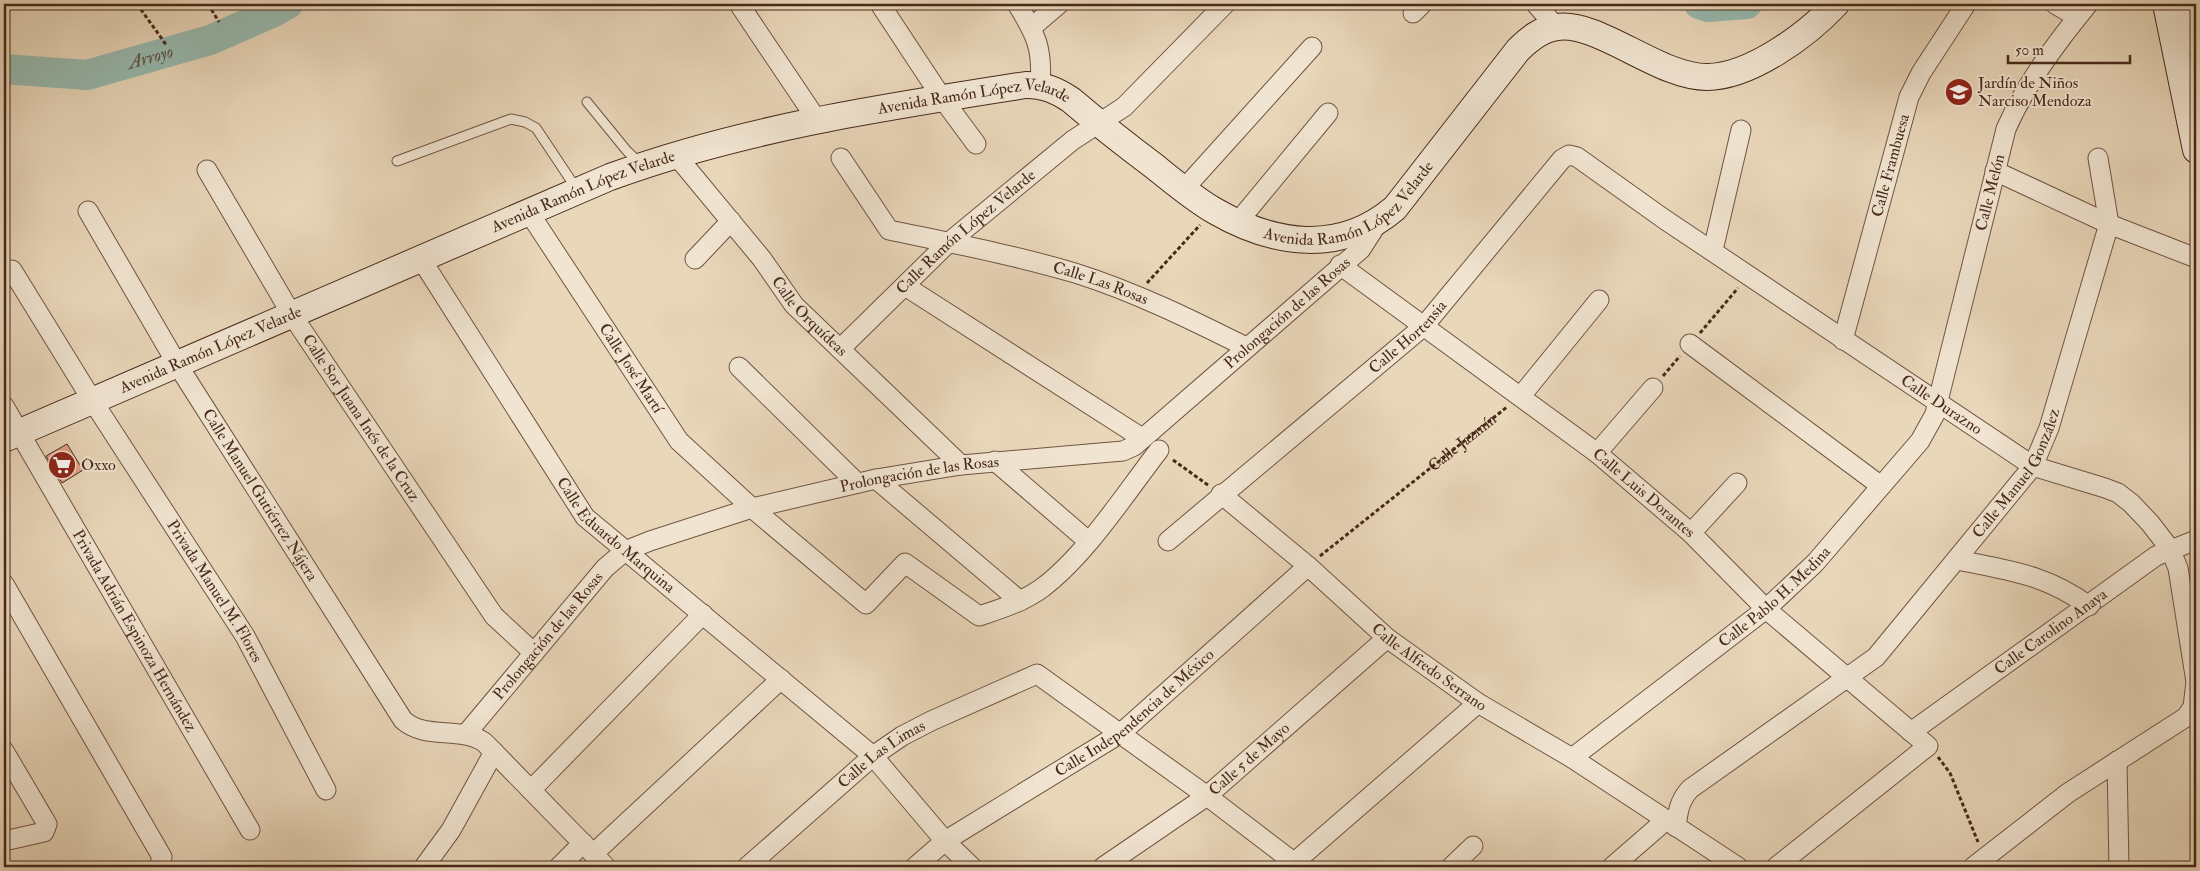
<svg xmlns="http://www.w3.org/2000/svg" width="2200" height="871" font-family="'IM FELL Double Pica',serif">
  <rect width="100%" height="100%" fill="#e9d7ba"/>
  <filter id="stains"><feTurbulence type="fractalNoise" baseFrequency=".004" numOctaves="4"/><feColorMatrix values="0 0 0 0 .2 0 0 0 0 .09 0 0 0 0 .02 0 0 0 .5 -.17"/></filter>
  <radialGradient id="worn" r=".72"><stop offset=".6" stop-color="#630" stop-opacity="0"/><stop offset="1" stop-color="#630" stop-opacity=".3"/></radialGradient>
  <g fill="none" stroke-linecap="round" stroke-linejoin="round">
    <g stroke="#97bab0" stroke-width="30">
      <polyline points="1699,4 1708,7 1747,4"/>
      <path id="s1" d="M4 69 87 75 210 40 274 12 288 4"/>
    </g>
  </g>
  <polygon fill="#e4a18a" stroke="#48291a" points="67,444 83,470 62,483 46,456"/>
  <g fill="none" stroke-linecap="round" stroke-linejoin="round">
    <defs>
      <g id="service">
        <polyline points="587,102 627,151 641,164"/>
        <polyline points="397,161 511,119 525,122 536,128 576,188"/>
      </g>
      <g id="minor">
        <polyline points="739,4 817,120"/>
        <polyline points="880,4 942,98 976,144"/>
        <path d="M1017 4C1036 34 1043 49 1040 85"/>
        <polyline points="1536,4 1556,27"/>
        <polyline points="2055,4 2077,17"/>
        <polyline points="1413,13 1422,4"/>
        <polyline points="1032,27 1059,4"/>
        <path id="s3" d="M675 154 762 259 794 305 961 465"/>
        <path id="s4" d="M841 158 889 230C951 243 1014 255 1075 273 1135 292 1190 319 1246 347"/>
        <path id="s5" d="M207 170 292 315 494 616 534 653"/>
        <polyline points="1995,171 2109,224 2196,258"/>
        <polyline points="1184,189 1312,47"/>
        <path id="s6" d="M88 211 177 364 403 720C425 740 459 726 484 742L606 867"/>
        <path id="s7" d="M528 211 679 441 752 508 866 604 905 563 979 616C1000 609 1023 602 1042 588 1086 555 1125 494 1159 450"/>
        <polyline points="1237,223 1328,113"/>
        <polyline points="1713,250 1741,130"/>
        <path id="s8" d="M421 259 585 517 873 756 945 841 972 867"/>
        <polyline points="695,259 731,221"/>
        <path id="s9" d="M1340 265 1597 453 1691 533 1766 609 1928 746 1776 867"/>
        <path id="s10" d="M12 270 92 400 245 636 326 790"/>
        <polyline points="905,286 1142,438"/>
        <path id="s11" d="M1843 340 1909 97 1921 73 1966 4"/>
        <polyline points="1690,344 1881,486"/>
        <path id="s12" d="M840 349 948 243 1073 140 1124 107 1225 4"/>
        <polyline points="739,367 857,483"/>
        <polyline points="1521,396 1599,300"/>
        <path id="s13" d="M4 406 250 830"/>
        <polyline points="1597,453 1653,388"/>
        <polyline points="995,461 1088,541"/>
        <polyline points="876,479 1020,601"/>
        <path id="s14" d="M1221 494 1308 566 1387 638 1478 703 1572 758 1738 867"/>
        <polyline points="1691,533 1737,483"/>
        <path id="s15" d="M1168 541 1424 326 1562 159 1569 155 1577 157 1664 219 2033 466 2105 488 2118 493 2131 503 2150 523 2170 549 2178 568 2196 682 2193 707 2186 717 2068 793 1973 867"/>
        <path d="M1958 560C2010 571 2045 574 2089 606"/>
        <polyline points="4,584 162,857 159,867"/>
        <path id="s16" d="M1911 732 2156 556 2196 540"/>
        <path id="s17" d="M466 734 605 568 625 551 650 541 752 508 876 479 961 465 1123 451 1134 446 1361 249 1377 224"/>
        <polyline points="4,751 47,824 44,832 4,841"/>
        <path id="s18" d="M1572 758 1766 609 1815 563 1920 441 1935 414 1938 401 2006 129C2026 83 2057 42 2088 4"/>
        <polyline points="2117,761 2119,867"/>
        <polyline points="531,790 703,614"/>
        <path id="s19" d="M1676 827C1678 812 1679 801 1690 789L1876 657 2033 466 2049 428 2109 224 2098 158"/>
        <polyline points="593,854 781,679"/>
        <polyline points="424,867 451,830 494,752"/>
        <polyline points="559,867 583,843"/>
        <path id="s20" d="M747 867 873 756 902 736 931 721 1037 674 1207 796 1300 867"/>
        <path id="s21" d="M915 867 945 841 1121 733 1308 566"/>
        <path id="s22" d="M1103 867 1207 796 1387 638"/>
        <polyline points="1289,867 1478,703"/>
        <polyline points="1451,867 1473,846"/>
        <polyline points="1612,867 1666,820"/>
      </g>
      <g id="secondary">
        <polyline points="2166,4 2196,150"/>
        <polyline points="2188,4 2196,43"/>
        <path id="s23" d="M4 439 610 177C744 128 885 107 1026 85 1044 85 1056 90 1071 100 1098 123 1126 145 1154 166 1174 182 1194 199 1215 211 1274 245 1340 255 1395 208L1518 50C1529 39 1541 29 1557 27 1599 21 1658 77 1707 77 1750 77 1807 35 1836 4"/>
      </g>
    </defs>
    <use href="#service" stroke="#705442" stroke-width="11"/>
    <use href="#minor" stroke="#705442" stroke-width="21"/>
    <use href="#secondary" stroke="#48291a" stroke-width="28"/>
    <g stroke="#48291a" stroke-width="3" stroke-dasharray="4 2.5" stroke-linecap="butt">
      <polyline points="137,4 167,46"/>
      <polyline points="208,4 219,22"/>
      <polyline points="4,9 86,4"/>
      <polyline points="1147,283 1200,225"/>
      <polyline points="1700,333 1738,288"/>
      <polyline points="1663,376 1680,356"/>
      <polyline points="1173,460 1208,485"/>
      <path id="s2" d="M1320 556 1507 407"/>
      <polyline points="1938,757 1950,773 1978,842"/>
    </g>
    <use href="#service" stroke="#f1e5d2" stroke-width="9"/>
    <use href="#minor" stroke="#f1e5d2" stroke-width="19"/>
    <use href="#secondary" stroke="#f1e5d2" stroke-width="26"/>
  </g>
  <defs>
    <symbol id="school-disc" viewBox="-11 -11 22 22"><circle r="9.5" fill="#8f2418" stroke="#f1e5d2"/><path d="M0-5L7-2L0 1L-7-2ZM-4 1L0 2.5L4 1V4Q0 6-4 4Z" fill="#fff"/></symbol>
    <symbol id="supermarket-disc" viewBox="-11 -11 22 22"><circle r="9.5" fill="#8f2418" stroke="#f1e5d2"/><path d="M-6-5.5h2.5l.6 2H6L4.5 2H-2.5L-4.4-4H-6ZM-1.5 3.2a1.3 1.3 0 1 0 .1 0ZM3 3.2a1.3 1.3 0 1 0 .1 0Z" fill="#fff"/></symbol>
  </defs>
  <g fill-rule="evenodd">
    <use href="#school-disc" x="1943" y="76" width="32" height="32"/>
    <use href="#supermarket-disc" x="46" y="449" width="32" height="32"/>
  </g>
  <g text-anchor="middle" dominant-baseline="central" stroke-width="4" stroke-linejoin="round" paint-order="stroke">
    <g font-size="16" fill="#48291a" stroke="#f1e5d2" text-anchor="start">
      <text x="1978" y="83">Jardín de Niños<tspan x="1978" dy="18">Narciso Mendoza</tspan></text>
      <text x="81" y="465">Oxxo</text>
    </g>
    <g font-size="16" fill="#48291a" stroke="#f1e5d2">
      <text stroke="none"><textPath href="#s23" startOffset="1035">Avenida Ramón López Velarde</textPath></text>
      <text stroke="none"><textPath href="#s11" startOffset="181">Calle Frambuesa</textPath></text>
      <text stroke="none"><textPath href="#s23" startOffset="630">Avenida Ramón López Velarde</textPath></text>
      <text stroke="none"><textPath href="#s18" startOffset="732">Calle Melón</textPath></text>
      <text stroke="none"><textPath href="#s23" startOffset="1469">Avenida Ramón López Velarde</textPath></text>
      <text stroke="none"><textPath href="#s12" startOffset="172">Calle Ramón López Velarde</textPath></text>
      <text stroke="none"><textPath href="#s4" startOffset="305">Calle Las Rosas</textPath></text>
      <text stroke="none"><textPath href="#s17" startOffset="968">Prolongación de las Rosas</textPath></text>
      <text stroke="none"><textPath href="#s3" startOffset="211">Calle Orquídeas</textPath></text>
      <text stroke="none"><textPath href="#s15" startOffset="315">Calle Hortensia</textPath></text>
      <text stroke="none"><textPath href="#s23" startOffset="225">Avenida Ramón López Velarde</textPath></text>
      <text stroke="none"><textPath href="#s7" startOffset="188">Calle José Martí</textPath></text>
      <text stroke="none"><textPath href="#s15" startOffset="1008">Calle Durazno</textPath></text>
      <text stroke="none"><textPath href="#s5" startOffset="292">Calle Sor Juana Inés de la Cruz</textPath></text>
      <text stroke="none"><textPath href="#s2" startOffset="182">Calle Jazmín</textPath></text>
      <text stroke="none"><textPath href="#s19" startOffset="502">Calle Manuel González</textPath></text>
      <text stroke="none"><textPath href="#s17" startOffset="548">Prolongación de las Rosas</textPath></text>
      <text stroke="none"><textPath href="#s9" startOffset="380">Calle Luis Dorantes</textPath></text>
      <text stroke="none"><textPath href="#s6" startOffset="332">Calle Manuel Gutiérrez Nájera</textPath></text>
      <text stroke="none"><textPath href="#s8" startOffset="340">Calle Eduardo Marquina</textPath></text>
      <text stroke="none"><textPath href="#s10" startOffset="380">Privada Manuel M. Flores</textPath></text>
      <text stroke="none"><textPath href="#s18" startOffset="259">Calle Pablo H. Medina</textPath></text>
      <text stroke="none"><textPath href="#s13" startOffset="260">Privada Adrián Espinoza Hernández</textPath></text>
      <text stroke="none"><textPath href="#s16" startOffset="172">Calle Carolino Anaya</textPath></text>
      <text stroke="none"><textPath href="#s17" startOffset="128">Prolongación de las Rosas</textPath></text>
      <text stroke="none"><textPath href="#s14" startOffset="271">Calle Alfredo Serrano</textPath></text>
      <text stroke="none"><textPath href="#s21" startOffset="269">Calle Independencia de México</textPath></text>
      <text stroke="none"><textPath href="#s20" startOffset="176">Calle Las Limas</textPath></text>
      <text stroke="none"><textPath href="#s22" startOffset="182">Calle 5 de Mayo</textPath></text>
    </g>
    <g font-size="18" font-style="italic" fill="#5c4d40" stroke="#f1e5d2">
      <text stroke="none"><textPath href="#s1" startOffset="149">Arroyo</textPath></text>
    </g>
  </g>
  <rect width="2200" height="871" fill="none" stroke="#e9d7ba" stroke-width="20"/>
  <rect x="5" y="5" width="2190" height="861" fill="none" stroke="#48291a" stroke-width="2.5"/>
  <rect x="10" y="10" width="2180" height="851" fill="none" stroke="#48291a"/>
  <path d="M2008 55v8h122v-8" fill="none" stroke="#48291a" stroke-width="2.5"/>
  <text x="2015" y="55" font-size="15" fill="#48291a" stroke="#f1e5d2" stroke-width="4" paint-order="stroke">50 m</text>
  <rect width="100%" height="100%" filter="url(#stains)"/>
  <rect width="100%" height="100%" fill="url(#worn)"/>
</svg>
